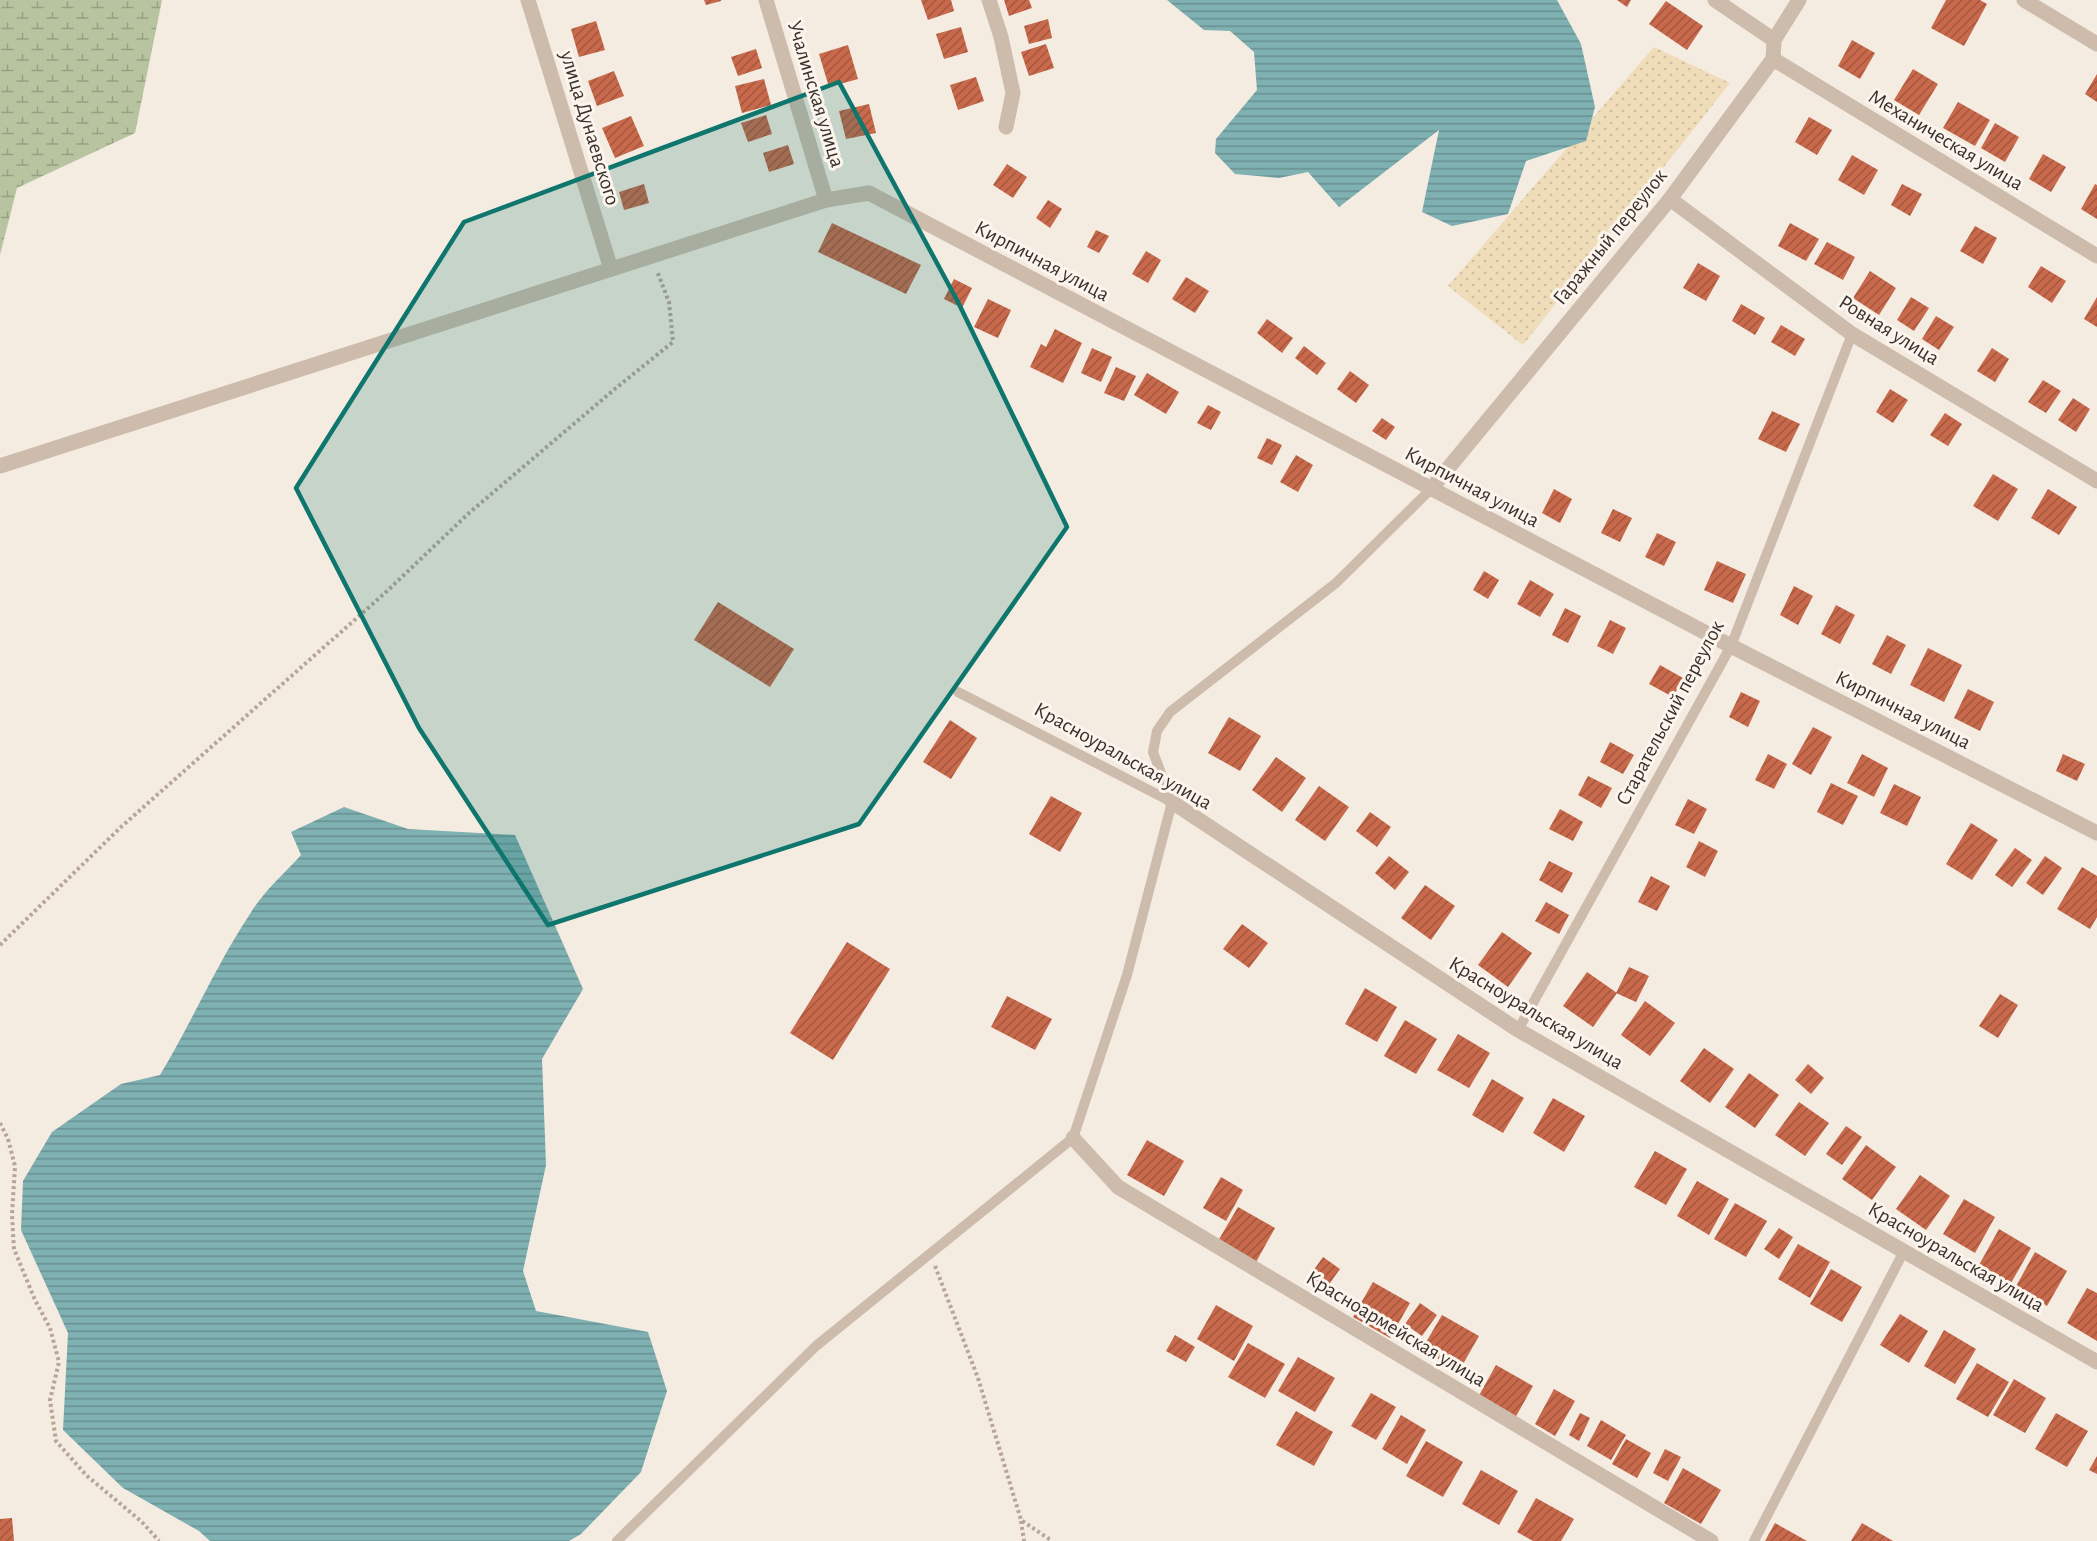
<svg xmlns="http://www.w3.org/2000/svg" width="2097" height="1541" font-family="'Alegreya Sans',sans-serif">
  <defs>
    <pattern id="wetland-marsh" width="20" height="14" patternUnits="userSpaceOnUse" patternTransform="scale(1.5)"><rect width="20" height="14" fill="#b8c4a0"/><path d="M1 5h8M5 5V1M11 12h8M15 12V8" fill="none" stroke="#97a083"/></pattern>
    <pattern id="sand-dots" width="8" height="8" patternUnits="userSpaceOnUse" patternTransform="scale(1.5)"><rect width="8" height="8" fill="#efdcb8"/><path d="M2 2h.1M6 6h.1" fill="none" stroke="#cebd9e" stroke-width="1.8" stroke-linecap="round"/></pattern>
    <pattern id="water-rules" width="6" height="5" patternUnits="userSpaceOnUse" patternTransform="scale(1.5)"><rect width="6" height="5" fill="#7fb0b2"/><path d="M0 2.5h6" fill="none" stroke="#699091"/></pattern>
    <pattern id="building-hatch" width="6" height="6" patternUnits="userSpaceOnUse" patternTransform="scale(1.5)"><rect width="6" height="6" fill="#c8694b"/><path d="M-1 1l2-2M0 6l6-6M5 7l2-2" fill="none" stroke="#a4573f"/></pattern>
  </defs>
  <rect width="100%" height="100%" fill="#f4ebe1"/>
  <polygon fill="url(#wetland-marsh)" points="0,0 162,0 135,133 17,188 0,255"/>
  <polygon fill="url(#sand-dots)" points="1654,47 1730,83 1523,345 1448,286"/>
  <g fill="url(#water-rules)">
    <polygon points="1167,0 1557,0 1581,44 1595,107 1586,141 1526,161 1508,214 1452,226 1422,212 1439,130 1339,207 1308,172 1279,178 1235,174 1215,153 1216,139 1257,90 1254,52 1230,31 1204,30"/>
    <path d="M344 807 408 829 515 835 583 989 542 1059 546 1165 523 1271 536 1311 648 1332 667 1391 641 1472 581 1534 569 1541H210L199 1531 123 1488 63 1430 68 1333 21 1230 23 1181 52 1132 121 1084 160 1075C192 1022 216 965 250 914 263 892 284 874 301 855L291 832Z"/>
  </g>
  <g fill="url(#building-hatch)">
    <polygon points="704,0 721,0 721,1 706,5"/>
    <polygon points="921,0 951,0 954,11 928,20"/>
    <polygon points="1004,0 1029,0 1032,8 1009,16"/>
    <polygon points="1617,0 1631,0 1627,7"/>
    <polygon points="1946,0 1980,0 1987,4 1964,46 1931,28"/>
    <polygon points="1666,1 1703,26 1687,50 1649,24"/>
    <polygon points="1048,19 1052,38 1029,44 1024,26"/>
    <polygon points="596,21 605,50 579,57 571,29"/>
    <polygon points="961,27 968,52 944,59 936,34"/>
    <polygon points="1852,40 1875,53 1860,79 1838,66"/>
    <polygon points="1046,44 1054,68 1029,76 1021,52"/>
    <polygon points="848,45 858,79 829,87 819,54"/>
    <polygon points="756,49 762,68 738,76 731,57"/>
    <polygon points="1913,69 1938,84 1919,115 1894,100"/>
    <polygon points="614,71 624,96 597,106 588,81"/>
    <polygon points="2097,74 2097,102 2085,94"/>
    <polygon points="976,77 984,101 958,110 950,85"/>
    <polygon points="764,79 771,105 742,113 735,86"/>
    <polygon points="1958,102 1990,120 1975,146 1943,128"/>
    <polygon points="869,104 876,133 846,139 839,111"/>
    <polygon points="766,115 772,134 748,142 741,123"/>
    <polygon points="631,116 644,146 615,158 602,128"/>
    <polygon points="1809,117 1832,130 1817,155 1795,142"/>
    <polygon points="1995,123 2019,137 2005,162 1981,148"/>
    <polygon points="788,145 794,164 769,172 763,153"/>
    <polygon points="2043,154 2066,167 2051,192 2029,179"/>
    <polygon points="1852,155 1878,170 1864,195 1838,180"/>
    <polygon points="1007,164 1027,177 1013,198 993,185"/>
    <polygon points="644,184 649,203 624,210 619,192"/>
    <polygon points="1902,184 1922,194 1910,216 1891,205"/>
    <polygon points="2095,184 2097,185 2097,219 2081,209"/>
    <polygon points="1048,200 1062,209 1050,228 1036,218"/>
    <polygon points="832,223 921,265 906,294 818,252"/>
    <polygon points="1790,223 1819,239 1806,261 1778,246"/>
    <polygon points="1975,226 1997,238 1983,264 1960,251"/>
    <polygon points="1096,230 1109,236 1099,253 1087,247"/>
    <polygon points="1827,242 1855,257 1843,280 1814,264"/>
    <polygon points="1146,251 1161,260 1148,283 1132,274"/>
    <polygon points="1698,263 1720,276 1706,301 1683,288"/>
    <polygon points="2041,266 2066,281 2052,303 2028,287"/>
    <polygon points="1870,271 1896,288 1879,315 1853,298"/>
    <polygon points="1186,277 1209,291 1195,313 1172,299"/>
    <polygon points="954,279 972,288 962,308 944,299"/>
    <polygon points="1911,297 1929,308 1914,331 1897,320"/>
    <polygon points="2097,297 2097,327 2084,319"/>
    <polygon points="988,299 1011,310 998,338 974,327"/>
    <polygon points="1741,304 1765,318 1755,335 1732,321"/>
    <polygon points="1936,316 1954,327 1939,350 1922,339"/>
    <polygon points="1267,319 1293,338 1282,353 1257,333"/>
    <polygon points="1781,325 1805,339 1795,356 1771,342"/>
    <polygon points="1055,329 1082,343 1063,383 1030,367 1041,344 1046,347"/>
    <polygon points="1304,346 1326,363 1317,375 1295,358"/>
    <polygon points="1092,348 1112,357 1101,382 1081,373"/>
    <polygon points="1992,348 2009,359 1995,382 1977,371"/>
    <polygon points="1116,367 1136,376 1124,401 1104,393"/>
    <polygon points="1350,371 1369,385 1356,403 1337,389"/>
    <polygon points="1147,373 1179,392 1166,414 1134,395"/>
    <polygon points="2043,380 2061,391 2046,413 2028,402"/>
    <polygon points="1890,389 1908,400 1893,423 1876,412"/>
    <polygon points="2073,398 2090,409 2076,432 2058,420"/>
    <polygon points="1208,405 1221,412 1211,430 1197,423"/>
    <polygon points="1772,411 1800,424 1786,452 1758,439"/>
    <polygon points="1945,413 1962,424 1948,446 1930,435"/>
    <polygon points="1382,418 1395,427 1386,440 1372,431"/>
    <polygon points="1267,438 1282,445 1272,465 1257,458"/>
    <polygon points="1296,455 1313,465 1298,492 1280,482"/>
    <polygon points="1993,474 2018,489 1998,521 1973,506"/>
    <polygon points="1554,489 1572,499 1560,523 1542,513"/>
    <polygon points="2048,489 2077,507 2059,535 2031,518"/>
    <polygon points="1613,509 1632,518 1620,542 1601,533"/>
    <polygon points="1657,533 1676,542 1664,566 1645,557"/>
    <polygon points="1717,561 1746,574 1733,603 1704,590"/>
    <polygon points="1484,571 1499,580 1488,599 1473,590"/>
    <polygon points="1530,580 1554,594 1540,617 1517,604"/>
    <polygon points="1794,586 1813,596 1798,625 1780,615"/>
    <polygon points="718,602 794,649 770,687 694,640"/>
    <polygon points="1836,605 1855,615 1840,644 1821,634"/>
    <polygon points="1565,608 1581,616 1568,643 1552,635"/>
    <polygon points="1610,620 1626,628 1613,654 1597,646"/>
    <polygon points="1887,635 1906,645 1891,674 1872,664"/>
    <polygon points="1928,648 1962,665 1944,702 1910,685"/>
    <polygon points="1660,665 1683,678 1673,697 1649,684"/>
    <polygon points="1968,689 1994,702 1980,731 1954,718"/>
    <polygon points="1741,692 1760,701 1748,727 1729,717"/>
    <polygon points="1229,717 1261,736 1240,771 1208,753"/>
    <polygon points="950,720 977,738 951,779 923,762"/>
    <polygon points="1813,727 1832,737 1811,775 1792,764"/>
    <polygon points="1610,742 1634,755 1623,774 1600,762"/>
    <polygon points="1768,754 1787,764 1774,789 1755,780"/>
    <polygon points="1862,754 1888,768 1874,797 1847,783"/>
    <polygon points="2063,754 2085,764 2077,781 2056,771"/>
    <polygon points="1276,757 1306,778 1282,812 1252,790"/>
    <polygon points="1588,776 1612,788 1601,808 1578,795"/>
    <polygon points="1831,783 1858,796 1843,825 1817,812"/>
    <polygon points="1894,784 1921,797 1907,826 1880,813"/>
    <polygon points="1319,786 1349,807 1325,841 1295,820"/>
    <polygon points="1051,796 1082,813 1060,852 1029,834"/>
    <polygon points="1688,799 1707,809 1694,834 1675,825"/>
    <polygon points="1560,809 1583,822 1573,841 1549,829"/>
    <polygon points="1370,812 1391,827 1377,847 1356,831"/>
    <polygon points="1971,823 1998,840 1972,880 1946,864"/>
    <polygon points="1699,841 1718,851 1705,877 1686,867"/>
    <polygon points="2015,848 2032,860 2012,887 1995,875"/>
    <polygon points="1389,856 1409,872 1395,890 1375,873"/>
    <polygon points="2045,856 2062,868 2043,895 2026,883"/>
    <polygon points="1549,861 1573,873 1562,893 1539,880"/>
    <polygon points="2082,867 2097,876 2097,917 2090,929 2057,909"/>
    <polygon points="1651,876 1670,886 1657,911 1638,902"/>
    <polygon points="1425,885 1455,906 1431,940 1401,918"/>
    <polygon points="1546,902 1569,915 1559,934 1535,921"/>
    <polygon points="1242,924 1268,943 1249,968 1223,949"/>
    <polygon points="1502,932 1532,953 1508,987 1478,965"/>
    <polygon points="847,942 890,969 833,1060 790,1033"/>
    <polygon points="1629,967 1649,976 1636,1002 1616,993"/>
    <polygon points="1587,972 1617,993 1593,1027 1563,1006"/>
    <polygon points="1365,988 1397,1007 1377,1042 1345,1024"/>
    <polygon points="2000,994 2018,1005 1998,1038 1979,1026"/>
    <polygon points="1007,996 1052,1019 1035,1050 991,1027"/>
    <polygon points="1645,1001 1675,1023 1650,1056 1621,1035"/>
    <polygon points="1405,1020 1437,1039 1416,1074 1384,1056"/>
    <polygon points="1458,1034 1490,1053 1469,1088 1437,1070"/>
    <polygon points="1704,1048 1734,1069 1710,1103 1680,1081"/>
    <polygon points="1808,1064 1824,1078 1811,1094 1795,1080"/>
    <polygon points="1749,1073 1779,1095 1755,1128 1725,1107"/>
    <polygon points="1492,1079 1524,1098 1503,1133 1472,1115"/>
    <polygon points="1553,1098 1585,1116 1564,1152 1533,1133"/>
    <polygon points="1799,1102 1829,1123 1805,1156 1775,1135"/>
    <polygon points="1846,1126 1862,1137 1842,1165 1826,1154"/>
    <polygon points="1147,1140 1184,1161 1164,1196 1127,1175"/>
    <polygon points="1866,1145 1896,1167 1872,1200 1842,1179"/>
    <polygon points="1655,1151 1687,1169 1666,1205 1634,1187"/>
    <polygon points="1920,1175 1950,1196 1926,1230 1896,1209"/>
    <polygon points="1221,1177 1243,1190 1226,1221 1203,1208"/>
    <polygon points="1697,1181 1729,1199 1709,1235 1677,1216"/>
    <polygon points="1964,1199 1995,1217 1975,1253 1943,1234"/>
    <polygon points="1735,1203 1767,1221 1746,1257 1714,1239"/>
    <polygon points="1238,1207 1275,1228 1256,1262 1218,1241"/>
    <polygon points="1779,1228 1793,1237 1779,1259 1764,1249"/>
    <polygon points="1999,1229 2031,1248 2011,1283 1979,1265"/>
    <polygon points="1798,1244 1830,1262 1810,1298 1778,1279"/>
    <polygon points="2035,1252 2067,1271 2047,1306 2015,1288"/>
    <polygon points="1323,1257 1340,1269 1325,1290 1308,1278"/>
    <polygon points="1831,1269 1862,1287 1842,1322 1810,1304"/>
    <polygon points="1373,1282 1410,1303 1390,1338 1353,1317"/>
    <polygon points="2087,1288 2097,1293 2097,1341 2067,1323"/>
    <polygon points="1420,1303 1437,1315 1422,1336 1405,1324"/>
    <polygon points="1216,1305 1253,1326 1234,1361 1197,1339"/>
    <polygon points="1900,1314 1928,1331 1909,1363 1880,1345"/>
    <polygon points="1442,1315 1479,1336 1459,1371 1422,1349"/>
    <polygon points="1944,1330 1976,1349 1955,1384 1924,1366"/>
    <polygon points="1175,1335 1195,1347 1186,1362 1166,1351"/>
    <polygon points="1248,1343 1285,1364 1265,1398 1228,1377"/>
    <polygon points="1298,1357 1335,1378 1315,1412 1278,1391"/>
    <polygon points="1977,1363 2009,1382 1988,1417 1956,1399"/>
    <polygon points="1496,1365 1533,1386 1514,1420 1477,1399"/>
    <polygon points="2014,1379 2046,1398 2025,1433 1993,1415"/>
    <polygon points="1554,1389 1575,1401 1555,1436 1535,1424"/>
    <polygon points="1371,1393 1396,1407 1376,1440 1351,1426"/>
    <polygon points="1296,1411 1333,1432 1314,1466 1276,1445"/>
    <polygon points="1580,1413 1590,1418 1579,1441 1569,1435"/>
    <polygon points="2056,1413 2088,1431 2067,1467 2035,1449"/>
    <polygon points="1401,1415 1426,1430 1407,1464 1382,1449"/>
    <polygon points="1601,1420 1626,1435 1611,1460 1587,1446"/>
    <polygon points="1626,1439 1651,1453 1637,1478 1612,1464"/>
    <polygon points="1426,1441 1463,1462 1443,1497 1406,1476"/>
    <polygon points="1665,1449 1681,1457 1668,1481 1653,1473"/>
    <polygon points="2097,1456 2097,1474 2089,1470"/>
    <polygon points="1683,1468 1721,1490 1701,1524 1664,1503"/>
    <polygon points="1481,1470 1518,1491 1499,1525 1462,1504"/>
    <polygon points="1536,1498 1574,1519 1561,1541 1533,1541 1517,1532"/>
    <polygon points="12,1518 14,1541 0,1541 0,1519"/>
    <polygon points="1775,1523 1807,1541 1765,1541"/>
    <polygon points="1862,1523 1893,1541 1851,1541"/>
  </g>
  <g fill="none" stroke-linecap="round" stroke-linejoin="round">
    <g stroke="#b9a596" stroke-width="4" stroke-dasharray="3 3" stroke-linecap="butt">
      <polyline points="0,945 121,827 385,593 469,513 616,388 673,342 669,302 657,271"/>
      <polyline points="0,1123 8,1139 15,1166 12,1215 14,1249 35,1300 50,1328 59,1362 50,1400 56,1441 86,1475 142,1522 159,1541"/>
      <polyline points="935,1266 978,1378 1021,1520 1052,1541"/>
      <polyline points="1021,1521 1024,1541"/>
    </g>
    <g stroke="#cdbbac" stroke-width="10">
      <polyline points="958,692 1172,802"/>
      <polyline points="1518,1030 1731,646 1852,334"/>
      <polyline points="617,1541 816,1346 1073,1138 1127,975 1172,802 1153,752 1157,731 1170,712 1336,583 1431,489"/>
      <polyline points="1754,1541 1904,1251"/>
    </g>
    <g stroke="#cdbbac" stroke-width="15">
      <polyline points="528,0 611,269"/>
      <polyline points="766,0 826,200"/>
      <polyline points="989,0 1001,37 1013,93 1006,127"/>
      <polyline points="1715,0 1774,40"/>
      <polyline points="2024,0 2097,44"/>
      <polyline points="1773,59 2097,256"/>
      <polyline points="1670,199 1852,334 2097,481"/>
      <polyline points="0,466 826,200 869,193 1731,646 2097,833"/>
      <polyline points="1431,489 1670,199 1773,59 1774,40 1799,0"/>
      <polyline points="1172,802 1518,1030 2097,1362"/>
      <polyline points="1073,1138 1118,1187 1711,1541"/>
    </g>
  </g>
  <path fill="#0f766e" fill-opacity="0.2" stroke="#0f766e" stroke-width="4.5" stroke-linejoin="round" d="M839 82 958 302 1067 527 859 824 548 925 419 728 296 488 464 222Z"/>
  <g text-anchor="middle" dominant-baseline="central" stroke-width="6" stroke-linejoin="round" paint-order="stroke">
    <g font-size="21" fill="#3b302b" stroke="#fbf5ee">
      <text transform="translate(816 94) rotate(73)">Учалинская улица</text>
      <text transform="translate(590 128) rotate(73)">улица Дунаевского</text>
      <text transform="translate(1946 140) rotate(31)">Механическая улица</text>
      <text transform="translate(1610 237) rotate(-51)">Гаражный переулок</text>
      <text transform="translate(1042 261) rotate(28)">Кирпичная улица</text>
      <text transform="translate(1889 330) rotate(32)">Ровная улица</text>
      <text transform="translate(1472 487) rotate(28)">Кирпичная улица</text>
      <text transform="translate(1903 710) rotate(27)">Кирпичная улица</text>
      <text transform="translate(1670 713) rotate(-62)">Старательский переулок</text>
      <text transform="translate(1123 756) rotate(29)">Красноуральская улица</text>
      <text transform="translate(1536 1013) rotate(31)">Красноуральская улица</text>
      <text transform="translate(1956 1257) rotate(30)">Красноуральская улица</text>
      <text transform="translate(1396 1329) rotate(31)">Красноармейская улица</text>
    </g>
  </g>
</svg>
